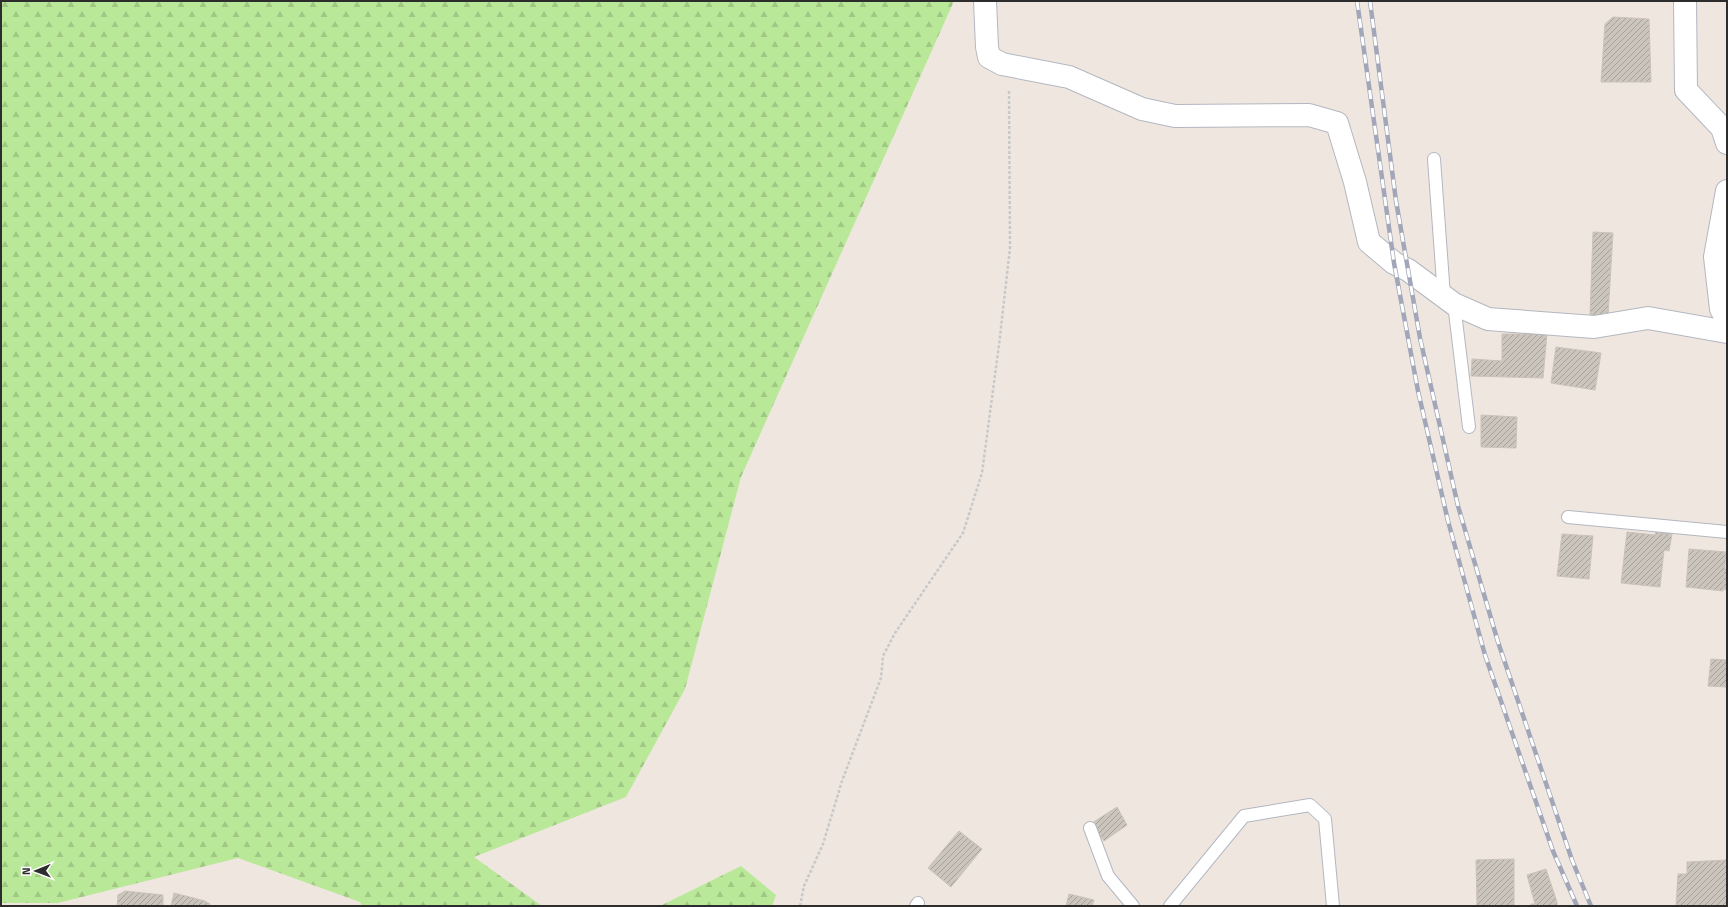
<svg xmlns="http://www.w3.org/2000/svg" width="1728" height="907" font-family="'Titillium Web',sans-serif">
  <defs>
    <pattern id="forest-firs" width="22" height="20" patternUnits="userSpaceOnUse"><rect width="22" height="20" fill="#bae899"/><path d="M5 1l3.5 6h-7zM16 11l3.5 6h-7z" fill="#a0c784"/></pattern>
    <pattern id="building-hatch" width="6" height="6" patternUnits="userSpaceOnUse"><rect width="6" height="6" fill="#cbc5bd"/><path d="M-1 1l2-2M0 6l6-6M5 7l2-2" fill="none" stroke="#a5a09a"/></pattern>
  </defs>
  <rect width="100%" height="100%" fill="#efe7df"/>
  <g fill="url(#forest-firs)">
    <polygon points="1,1 954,1 741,477 685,689 626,797 474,857 542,906 362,906 360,902 238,858 58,903 1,903"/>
    <polygon points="741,866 776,895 772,906 660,906"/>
  </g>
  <g fill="url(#building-hatch)" stroke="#cbc3b8">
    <polygon points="1613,17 1649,19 1651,82 1601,82 1605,24"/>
    <polygon points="1593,232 1613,233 1608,316 1590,315"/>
    <polygon points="1502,334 1547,334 1543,378 1471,376 1472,359 1502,361"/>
    <polygon points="1556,347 1601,353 1595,390 1551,383"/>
    <polygon points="1481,415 1517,417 1516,448 1481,447"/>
    <polygon points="1627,532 1655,535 1656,532 1672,534 1669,551 1664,550 1660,587 1621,583"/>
    <polygon points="1562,534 1593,536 1589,579 1557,576"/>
    <polygon points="1689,549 1726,552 1723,591 1686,587"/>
    <polygon points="1724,569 1727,569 1727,590 1723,589"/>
    <polygon points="1711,659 1727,660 1727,687 1708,686"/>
    <polygon points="1117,807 1127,825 1104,841 1092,823"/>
    <polygon points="959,831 982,849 951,887 928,868"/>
    <polygon points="1514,859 1514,906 1477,906 1476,860"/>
    <polygon points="1727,860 1727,906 1676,906 1678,874 1687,874 1687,862"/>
    <polygon points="1546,869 1557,902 1557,906 1531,906 1531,904 1535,904 1527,875"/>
    <polygon points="125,891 163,895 163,906 117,906 118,895"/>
    <polygon points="174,893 205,901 210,904 209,906 171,906"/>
    <polygon points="1069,894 1094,900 1092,906 1066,906"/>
  </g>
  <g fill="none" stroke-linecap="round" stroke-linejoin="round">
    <defs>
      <g id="service">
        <polyline points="1434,159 1444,296"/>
        <polyline points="1454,304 1469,427"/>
        <polyline points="1568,517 1727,532"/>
        <polyline points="1090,828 1108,876 1133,906"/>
        <polyline points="916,906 918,903"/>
        <polyline points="1170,906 1244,816 1310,805 1325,819 1333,906"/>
      </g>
      <g id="minor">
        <polyline points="985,1 987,47 989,57 1002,64 1069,77 1142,109 1175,116 1309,115 1337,123 1355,182 1369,242 1394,263 1408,270 1454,304 1488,319 1594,327 1648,318 1727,332"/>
        <polyline points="1685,1 1686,90 1722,128 1727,143"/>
        <polyline points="1727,191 1715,257 1721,309 1727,319"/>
      </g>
    </defs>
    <use href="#service" stroke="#b3b7c1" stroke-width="14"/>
    <use href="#minor" stroke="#b3b7c1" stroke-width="24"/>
    <polyline stroke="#c8c8c8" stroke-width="2.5" stroke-dasharray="3 2" stroke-linecap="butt" points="800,906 804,886 823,844 842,781 881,678 883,656 895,633 963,533 982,473 999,345 1010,248 1009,91"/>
    <use href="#service" stroke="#fff" stroke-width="12"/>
    <use href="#minor" stroke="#fff" stroke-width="22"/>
    <defs>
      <g id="rail">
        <polyline points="1357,1 1394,263 1418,391 1448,521 1485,655 1553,851 1577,906"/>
        <polyline points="1370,1 1396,201 1420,338 1458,506 1498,642 1572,860 1591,906"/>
      </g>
    </defs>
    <use href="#rail" stroke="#a1a6b8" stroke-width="4.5"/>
    <use href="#rail" stroke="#fff" stroke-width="3" stroke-dasharray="9" stroke-linecap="butt"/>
  </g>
  <rect width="1728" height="907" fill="none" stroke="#2d2d2d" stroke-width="4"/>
  <g transform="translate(36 871) rotate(269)" stroke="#ffffff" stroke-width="3" paint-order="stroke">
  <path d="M0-3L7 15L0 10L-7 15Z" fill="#2d2d2d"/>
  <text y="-6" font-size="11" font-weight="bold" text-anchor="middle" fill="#2d2d2d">N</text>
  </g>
</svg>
